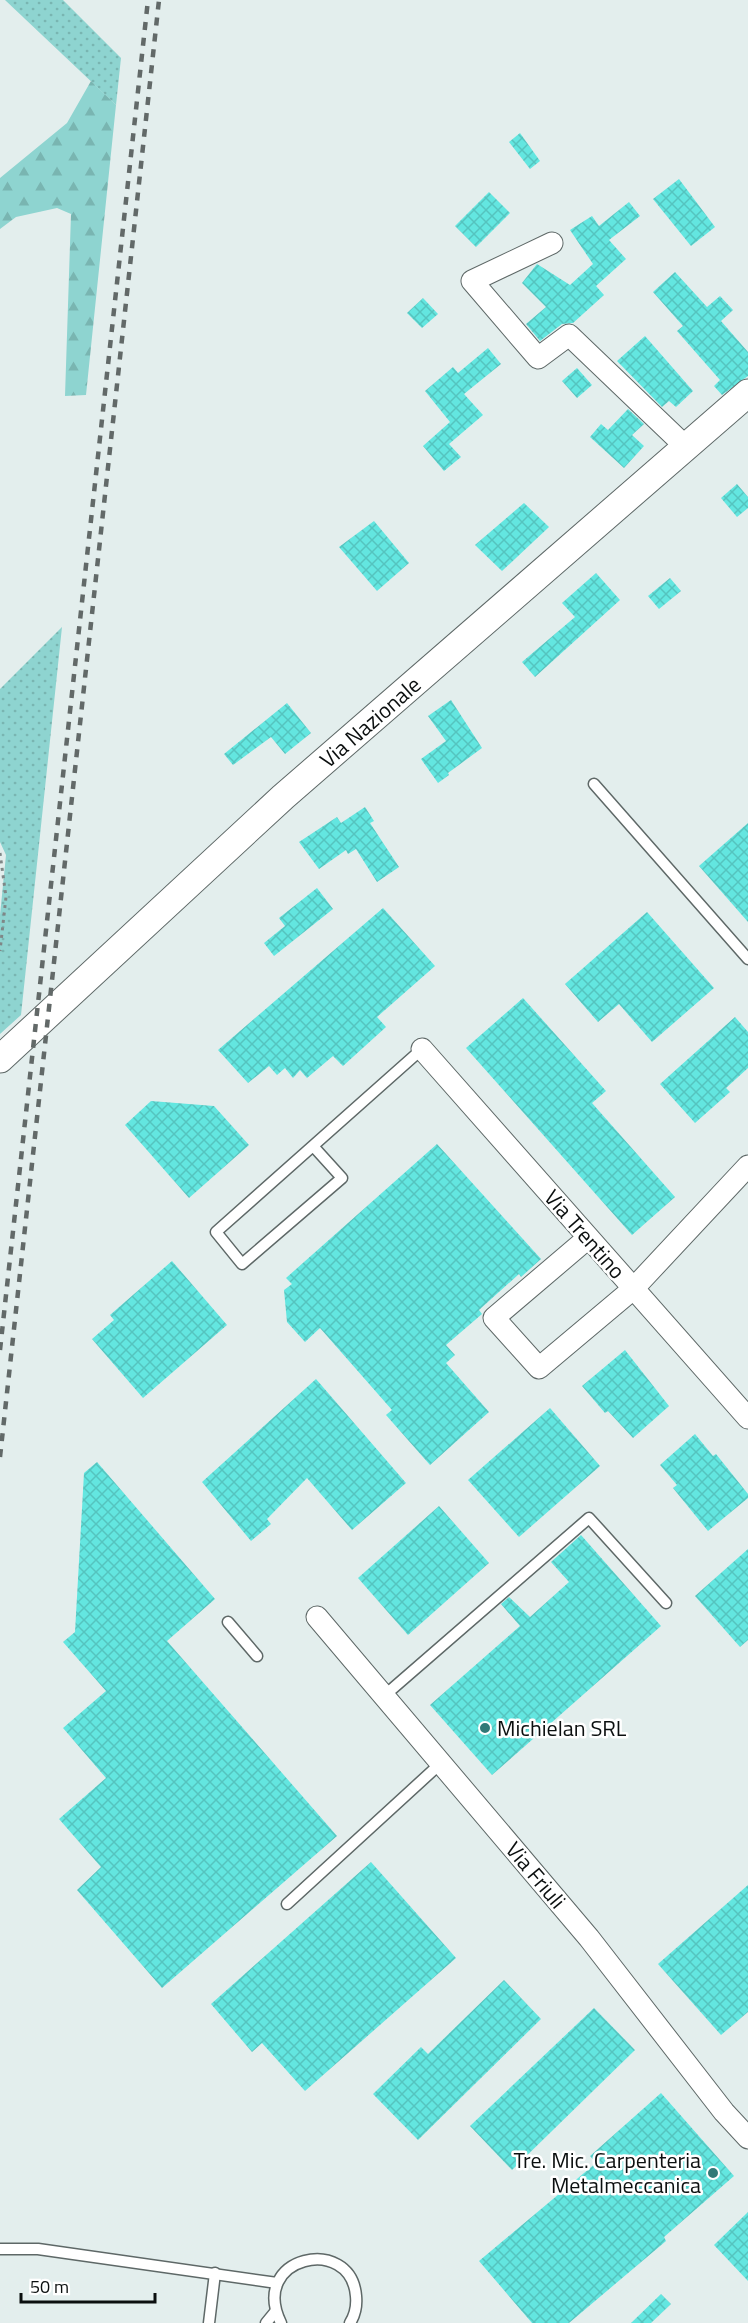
<svg xmlns="http://www.w3.org/2000/svg" width="748" height="2323" font-family="'Titillium Web',sans-serif">
  <defs>
    <pattern id="grass-dots" width="8" height="8" patternUnits="userSpaceOnUse" patternTransform="scale(1.5)"><rect width="8" height="8" fill="#8ed4d0"/><path d="M2 2h.1M6 6h.1" fill="none" stroke="#79b5b1" stroke-width="1.8" stroke-linecap="round"/></pattern>
    <pattern id="forest-firs" width="22" height="20" patternUnits="userSpaceOnUse" patternTransform="scale(1.5)"><rect width="22" height="20" fill="#8ed4d0"/><path d="M5 1l3.5 6h-7zM16 11l3.5 6h-7z" fill="#79b5b1"/></pattern>
    <pattern id="building-cross-hatch" width="8" height="8" patternUnits="userSpaceOnUse" patternTransform="scale(1.5)"><rect width="8" height="8" fill="#63e6e0"/><path d="M0 0l8 8M0 8l8-8" fill="none" stroke="#55c4bf"/></pattern>
  </defs>
  <rect width="100%" height="100%" fill="#e3eeed"/>
  <g fill="url(#grass-dots)">
    <polygon points="5,0 63,0 121,58 116,105"/>
    <polygon points="62,627 21,1015 0,1034 0,915 6,855 0,842 0,689"/>
  </g>
  <polygon fill="url(#forest-firs)" points="91,81 116,105 86,395 65,396 71,214 57,208 16,217 0,229 0,178 67,123"/>
  <g fill="url(#building-cross-hatch)">
    <polygon points="520,133 540,161 530,169 509,142"/>
    <polygon points="679,179 715,227 691,246 653,199"/>
    <polygon points="489,192 510,213 476,247 455,226"/>
    <polygon points="629,202 640,216 609,240 626,259 596,286 604,295 573,323 562,324 540,341 526,324 546,307 522,283 537,264 570,285 593,264 570,230 592,216 599,226"/>
    <polygon points="675,272 707,307 720,296 733,310 721,321 748,352 748,376 722,395 714,386 720,380 677,331 683,326 653,292"/>
    <polygon points="423,298 438,314 422,328 407,313"/>
    <polygon points="645,336 693,391 676,407 669,401 662,407 617,361"/>
    <polygon points="488,348 501,364 464,394 483,415 449,444 461,457 444,471 423,446 450,422 425,391 453,367 458,373"/>
    <polygon points="577,368 592,385 577,398 562,381"/>
    <polygon points="628,409 644,424 632,435 644,446 624,468 590,437 601,424 608,430"/>
    <polygon points="737,484 748,497 748,508 737,517 721,498"/>
    <polygon points="524,503 549,527 502,571 475,545"/>
    <polygon points="374,521 409,563 377,591 339,547"/>
    <polygon points="596,573 620,600 535,677 522,662 575,617 562,603"/>
    <polygon points="670,578 681,591 659,609 648,596"/>
    <polygon points="451,700 482,748 448,773 449,775 438,783 421,759 446,741 428,716"/>
    <polygon points="287,703 311,733 285,754 271,737 233,765 224,754"/>
    <polygon points="365,807 374,821 370,823 399,867 377,882 356,849 348,854 346,850 319,869 299,842 337,817 341,823"/>
    <polygon points="748,823 748,922 699,866"/>
    <polygon points="317,888 333,909 274,956 264,943 285,926 279,918"/>
    <polygon points="383,908 435,966 377,1017 386,1027 343,1066 333,1056 307,1078 300,1070 293,1078 285,1068 277,1075 269,1066 248,1083 218,1050"/>
    <polygon points="647,912 714,988 652,1042 619,1004 598,1022 565,984"/>
    <polygon points="523,998 606,1091 592,1103 675,1197 632,1235 466,1048"/>
    <polygon points="735,1017 748,1032 748,1068 726,1088 730,1092 695,1123 660,1084"/>
    <polygon points="151,1101 214,1106 249,1145 189,1198 125,1125"/>
    <polygon points="437,1144 541,1259 521,1277 519,1274 479,1310 482,1314 446,1345 455,1355 446,1363 489,1412 430,1465 386,1415 392,1410 320,1328 305,1342 287,1322 284,1290 292,1284 286,1278"/>
    <polygon points="172,1261 227,1325 143,1398 92,1339 114,1320 110,1315"/>
    <polygon points="625,1350 669,1406 633,1438 608,1411 605,1413 582,1386"/>
    <polygon points="316,1379 406,1483 352,1530 307,1478 267,1519 271,1524 251,1541 202,1482"/>
    <polygon points="550,1408 600,1466 519,1537 468,1480"/>
    <polygon points="695,1434 713,1456 716,1454 748,1494 748,1498 708,1531 673,1488 677,1485 660,1465"/>
    <polygon points="97,1462 215,1599 167,1641 337,1836 162,1988 77,1890 101,1867 59,1819 106,1778 63,1728 106,1691 63,1642 75,1632 84,1473"/>
    <polygon points="439,1506 489,1563 408,1635 358,1578"/>
    <polygon points="581,1535 661,1626 492,1775 430,1705 520,1626 501,1604 509,1597 530,1617 569,1582 551,1562"/>
    <polygon points="748,1549 748,1640 740,1647 695,1596"/>
    <polygon points="371,1862 456,1958 305,2091 262,2043 252,2052 211,2004"/>
    <polygon points="748,1885 748,2012 721,2035 658,1964"/>
    <polygon points="504,1980 541,2019 418,2140 373,2094 421,2047 428,2054"/>
    <polygon points="594,2008 635,2050 512,2170 470,2126"/>
    <polygon points="661,2093 734,2176 664,2237 666,2241 569,2323 532,2323 479,2261 596,2163 590,2156"/>
    <polygon points="748,2212 748,2281 714,2245"/>
    <polygon points="661,2294 671,2304 651,2323 631,2323"/>
  </g>
  <g fill="none" stroke-linecap="round" stroke-linejoin="round">
    <defs>
      <g id="service">
        <polyline points="594,784 748,959"/>
        <polyline points="313,1146 342,1178 242,1264 216,1232 422,1049"/>
        <polyline points="228,1622 257,1656"/>
        <polyline points="384,1696 589,1518 666,1603"/>
        <polyline points="287,1904 441,1763"/>
        <polyline points="0,2249 38,2249 277,2283"/>
        <polyline points="209,2323 215,2273"/>
        <polyline points="266,2323 275,2312"/>
        <path d="M281 2323C248 2256 351 2234 356 2296 357 2306 355 2315 350 2323"/>
      </g>
      <g id="minor">
        <polyline points="552,243 472,281 538,358 569,335 686,447"/>
        <polyline points="422,1049 748,1418"/>
        <polyline points="588,1238 494,1318 539,1368 633,1289 748,1166"/>
        <polyline points="317,1617 589,1938 724,2112 748,2138"/>
      </g>
      <polyline id="tertiary" points="0,1059 283,797 748,393"/>
    </defs>
    <use href="#service" stroke="#5e6867" stroke-width="13"/>
    <use href="#minor" stroke="#5e6867" stroke-width="23"/>
    <use href="#tertiary" stroke="#5e6867" stroke-width="29"/>
    <polyline stroke="#7f8787" stroke-width="3" stroke-dasharray="3 4.5" stroke-linecap="butt" points="0,853 6,897 0,951"/>
    <use href="#service" stroke="#fff" stroke-width="10"/>
    <use href="#minor" stroke="#fff" stroke-width="21"/>
    <use href="#tertiary" stroke="#fff" stroke-width="27"/>
    <g stroke="#626968" stroke-width="4.5" stroke-dasharray="8 8" stroke-linecap="butt">
      <polyline points="0,1350 148,0"/>
      <polyline points="0,1457 159,0"/>
    </g>
  </g>
  <g fill="#317977" stroke="#fff" stroke-width="2">
    <circle cx="485" cy="1728" r="6"/>
    <circle cx="713" cy="2173" r="6"/>
  </g>
  <g text-anchor="middle" dominant-baseline="central" stroke-width="5" stroke-linejoin="round" paint-order="stroke">
    <g font-size="22" fill="#0b0f0f" stroke="#fff">
      <text transform="translate(370 722) rotate(-41)">Via Nazionale</text>
      <text transform="translate(585 1234) rotate(49)">Via Trentino</text>
      <text transform="translate(536 1875) rotate(50)">Via Friuli</text>
    </g>
    <g font-size="22" fill="#0b0f0f" stroke="#fff" text-anchor="start">
      <text x="497" y="1728">Michielan SRL</text>
      <text x="701" y="2160" text-anchor="end">Tre. Mic. Carpenteria<tspan x="701" dy="25">Metalmeccanica</tspan></text>
    </g>
  </g>
  <path d="M21 2293v9h134v-9" fill="none" stroke="#0b0f0f" stroke-width="3"/>
  <text x="30" y="2293" font-size="18" fill="#0b0f0f" stroke="#ffffff" stroke-width="4.5" paint-order="stroke">50 m</text>
</svg>
